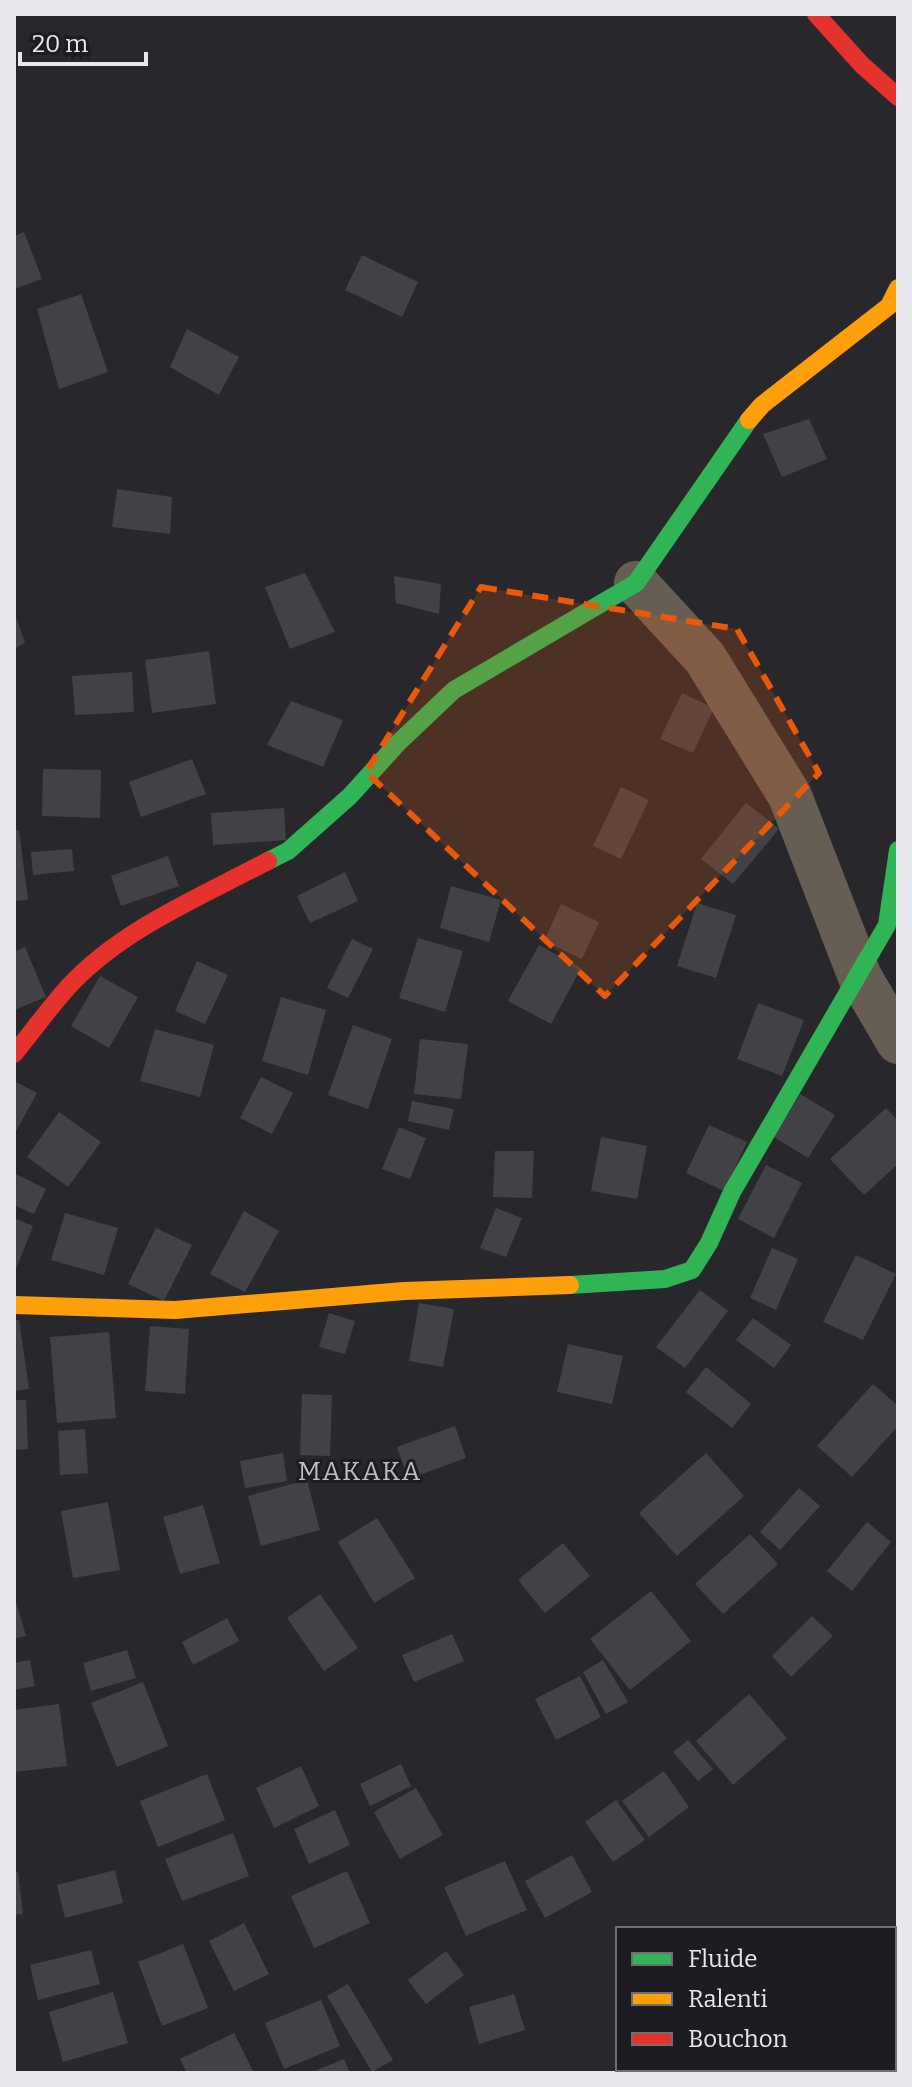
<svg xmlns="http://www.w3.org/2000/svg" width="912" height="2087" font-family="Bitter,serif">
  <rect width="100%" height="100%" fill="#27272c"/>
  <g fill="#424246">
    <polygon points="24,232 42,279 14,289 14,236"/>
    <polygon points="362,255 418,282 402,317 345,290"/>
    <polygon points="81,294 108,372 59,389 37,309"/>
    <polygon points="187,329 239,357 219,395 170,367"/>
    <polygon points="809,419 827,459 782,477 763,434"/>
    <polygon points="117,489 172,497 170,534 112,527"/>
    <polygon points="305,573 335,632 290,649 265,587"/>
    <polygon points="394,576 441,584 439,614 396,603"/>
    <polygon points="14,611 25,643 14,649"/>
    <polygon points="209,651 216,704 152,713 145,660"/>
    <polygon points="132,672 134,712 75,715 72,676"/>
    <polygon points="682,693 714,708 693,753 660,739"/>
    <polygon points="291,701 343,720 323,767 267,745"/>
    <polygon points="192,759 206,794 141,817 129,782"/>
    <polygon points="43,769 101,770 100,818 42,816"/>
    <polygon points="621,787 649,800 621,859 593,846"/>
    <polygon points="746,803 779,829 733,884 701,859"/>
    <polygon points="284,808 286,840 213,845 211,813"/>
    <polygon points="19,830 28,900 14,901 14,831"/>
    <polygon points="72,849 74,871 33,875 31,852"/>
    <polygon points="168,856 179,886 121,906 111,876"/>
    <polygon points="345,872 358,901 310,923 297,896"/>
    <polygon points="451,886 501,900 489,942 440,928"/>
    <polygon points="697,903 736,915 716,978 677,966"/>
    <polygon points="561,904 599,922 582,959 544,941"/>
    <polygon points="418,938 463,951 445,1012 399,998"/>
    <polygon points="352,939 373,949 348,998 327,988"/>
    <polygon points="539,945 581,968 551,1024 508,1001"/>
    <polygon points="25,947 46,997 14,1010 14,952"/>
    <polygon points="197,961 228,975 205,1024 175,1011"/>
    <polygon points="100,976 138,997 109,1048 71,1026"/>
    <polygon points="281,997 326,1010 308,1075 262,1061"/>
    <polygon points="758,1003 804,1020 782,1076 737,1059"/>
    <polygon points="353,1025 392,1039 368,1109 328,1095"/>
    <polygon points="155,1029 214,1045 200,1097 140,1081"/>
    <polygon points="420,1039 468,1044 461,1099 414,1094"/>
    <polygon points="261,1077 293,1093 272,1134 240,1118"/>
    <polygon points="14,1081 37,1093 16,1131 14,1130"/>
    <polygon points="800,1094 835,1115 808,1158 774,1137"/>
    <polygon points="412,1101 454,1109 449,1130 408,1121"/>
    <polygon points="886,1108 898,1121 898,1164 864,1195 830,1159"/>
    <polygon points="59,1112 101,1142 68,1187 27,1157"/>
    <polygon points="709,1125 747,1142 724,1191 686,1173"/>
    <polygon points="399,1127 426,1138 410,1179 382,1169"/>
    <polygon points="601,1137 647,1146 637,1199 591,1191"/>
    <polygon points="495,1151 534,1151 532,1198 493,1197"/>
    <polygon points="766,1165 802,1183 774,1238 738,1219"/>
    <polygon points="14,1173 46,1189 34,1214 14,1205"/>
    <polygon points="496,1208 522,1218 506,1257 480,1248"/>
    <polygon points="244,1211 279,1231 245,1292 210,1274"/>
    <polygon points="65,1213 118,1228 104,1275 51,1260"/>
    <polygon points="14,1218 33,1226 14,1274"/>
    <polygon points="156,1228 192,1245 164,1301 128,1284"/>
    <polygon points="772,1248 798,1259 776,1310 750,1298"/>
    <polygon points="856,1255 896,1274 863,1340 823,1322"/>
    <polygon points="700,1290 728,1311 685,1368 656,1347"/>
    <polygon points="419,1303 454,1309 443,1367 409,1361"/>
    <polygon points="329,1313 355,1321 345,1354 319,1347"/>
    <polygon points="753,1318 791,1345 774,1368 736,1340"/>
    <polygon points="14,1320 19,1320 29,1389 14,1391"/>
    <polygon points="150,1326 189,1329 185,1394 145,1391"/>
    <polygon points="109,1332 116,1418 57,1423 50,1337"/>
    <polygon points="568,1344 623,1356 612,1404 557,1392"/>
    <polygon points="706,1367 751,1404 732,1428 686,1392"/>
    <polygon points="873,1384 898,1406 898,1426 852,1477 817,1446"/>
    <polygon points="302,1394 332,1395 330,1456 300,1455"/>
    <polygon points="14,1400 26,1400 28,1449 14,1450"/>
    <polygon points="455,1426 466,1458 408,1479 397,1447"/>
    <polygon points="85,1429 88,1473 60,1475 58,1431"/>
    <polygon points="283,1453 287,1481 245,1488 240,1461"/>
    <polygon points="706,1453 744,1496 677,1556 639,1513"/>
    <polygon points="307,1480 320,1530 261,1546 248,1496"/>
    <polygon points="799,1488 820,1506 780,1550 760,1532"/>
    <polygon points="108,1502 120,1570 73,1578 61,1511"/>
    <polygon points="203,1505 220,1563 180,1574 163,1517"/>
    <polygon points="377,1518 415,1578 374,1603 338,1542"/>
    <polygon points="867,1522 891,1542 852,1591 827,1571"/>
    <polygon points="750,1534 778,1564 723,1614 695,1584"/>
    <polygon points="563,1543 590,1576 545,1613 518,1580"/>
    <polygon points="651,1591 691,1641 630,1690 590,1639"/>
    <polygon points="320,1594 358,1648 324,1671 287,1618"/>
    <polygon points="14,1595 26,1636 14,1639"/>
    <polygon points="812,1616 833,1636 791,1677 772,1656"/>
    <polygon points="227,1618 239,1641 193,1665 182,1642"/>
    <polygon points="452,1634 464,1661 414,1682 402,1655"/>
    <polygon points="127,1650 136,1678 91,1691 83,1663"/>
    <polygon points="30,1660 35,1686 14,1690 14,1663"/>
    <polygon points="603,1660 628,1702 606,1714 583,1672"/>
    <polygon points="580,1676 601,1717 556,1740 535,1699"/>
    <polygon points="143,1682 168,1746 117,1767 91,1703"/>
    <polygon points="749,1694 787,1738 733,1785 696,1741"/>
    <polygon points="59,1704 67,1766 14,1772 14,1710"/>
    <polygon points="688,1740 713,1769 698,1781 673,1752"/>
    <polygon points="401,1764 411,1786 370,1806 360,1784"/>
    <polygon points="301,1766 319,1806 274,1828 256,1788"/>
    <polygon points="664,1771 689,1807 649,1837 622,1801"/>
    <polygon points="207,1774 225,1820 158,1847 140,1801"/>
    <polygon points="416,1788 443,1835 400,1859 374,1812"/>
    <polygon points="616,1800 645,1840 613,1862 585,1822"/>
    <polygon points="335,1810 350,1845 309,1864 294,1829"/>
    <polygon points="233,1833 249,1876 182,1901 165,1859"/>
    <polygon points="572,1855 592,1892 545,1918 525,1881"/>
    <polygon points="505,1861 527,1910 466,1936 444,1887"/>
    <polygon points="115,1870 123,1903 65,1918 57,1885"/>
    <polygon points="347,1871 370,1923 314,1948 291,1896"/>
    <polygon points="14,1872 18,1872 23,1914 14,1915"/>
    <polygon points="244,1923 269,1974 234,1991 209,1941"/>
    <polygon points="183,1944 208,2008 162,2026 138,1962"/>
    <polygon points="898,1946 898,1993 894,1989 894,1951"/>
    <polygon points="91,1950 100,1984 38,2000 30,1965"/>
    <polygon points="446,1951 464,1975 426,2004 408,1980"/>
    <polygon points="348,1984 393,2060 372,2072 327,1996"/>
    <polygon points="113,1992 128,2043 63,2062 49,2012"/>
    <polygon points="514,1994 525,2030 479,2044 469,2007"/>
    <polygon points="321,2000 340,2046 284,2069 265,2023"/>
    <polygon points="234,2033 254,2073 187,2073 180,2059"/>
    <polygon points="344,2059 350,2073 310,2073"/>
    <polygon points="693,2069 720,2069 722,2073 687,2073"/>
  </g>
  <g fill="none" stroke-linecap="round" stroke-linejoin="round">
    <g stroke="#675e53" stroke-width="44">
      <polyline points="636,583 705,658 790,796 860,977 898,1042"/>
      <polyline points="869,2073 875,2069"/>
    </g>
    <g stroke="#30b455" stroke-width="18">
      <polyline points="268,861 288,851 350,796 398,743 454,690 636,583 749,420"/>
      <polyline points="570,1285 665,1279 692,1270 709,1243 732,1192 887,925 898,850"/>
    </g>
    <g stroke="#ff9f0a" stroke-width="18">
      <polyline points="749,420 762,405 889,306 898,288"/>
      <polyline points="14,1305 175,1310 404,1291 570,1285"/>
    </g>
    <g stroke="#e5322d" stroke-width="18">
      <polyline points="816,14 862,65 898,97"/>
      <path d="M14 1054C32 1032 49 1008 69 986 122 929 200 897 268 861"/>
    </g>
  </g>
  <path fill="#e8590c" fill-opacity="0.2" stroke="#e8590c" stroke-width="6" stroke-dasharray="16 10" stroke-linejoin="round" d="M481 587 737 629 819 773 605 996 366 772Z"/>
  <g text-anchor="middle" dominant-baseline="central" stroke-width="6" stroke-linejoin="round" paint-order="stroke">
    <g font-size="26" letter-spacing="2" fill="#bdbdc7" stroke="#1d1c23">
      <text x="360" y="1471">MAKAKA</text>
    </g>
  </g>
  <rect width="912" height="2087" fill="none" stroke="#e8e8ec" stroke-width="32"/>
  <rect x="616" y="1927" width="280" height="144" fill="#1d1c23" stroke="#6e6e73" stroke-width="2"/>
  <rect x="632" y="1953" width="40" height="12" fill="#30b455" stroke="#6e6e73" stroke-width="2"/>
  <text x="688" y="1967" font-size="24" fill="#e8e8ec">Fluide</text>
  <rect x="632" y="1993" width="40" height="12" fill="#ff9f0a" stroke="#6e6e73" stroke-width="2"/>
  <text x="688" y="2007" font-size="24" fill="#e8e8ec">Ralenti</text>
  <rect x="632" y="2033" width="40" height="12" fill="#e5322d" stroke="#6e6e73" stroke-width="2"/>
  <text x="688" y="2047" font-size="24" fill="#e8e8ec">Bouchon</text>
  <path d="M20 52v12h126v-12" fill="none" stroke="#e8e8ec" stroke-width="4"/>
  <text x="32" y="52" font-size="24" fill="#e8e8ec" stroke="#1d1c23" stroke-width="6" paint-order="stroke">20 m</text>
</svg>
